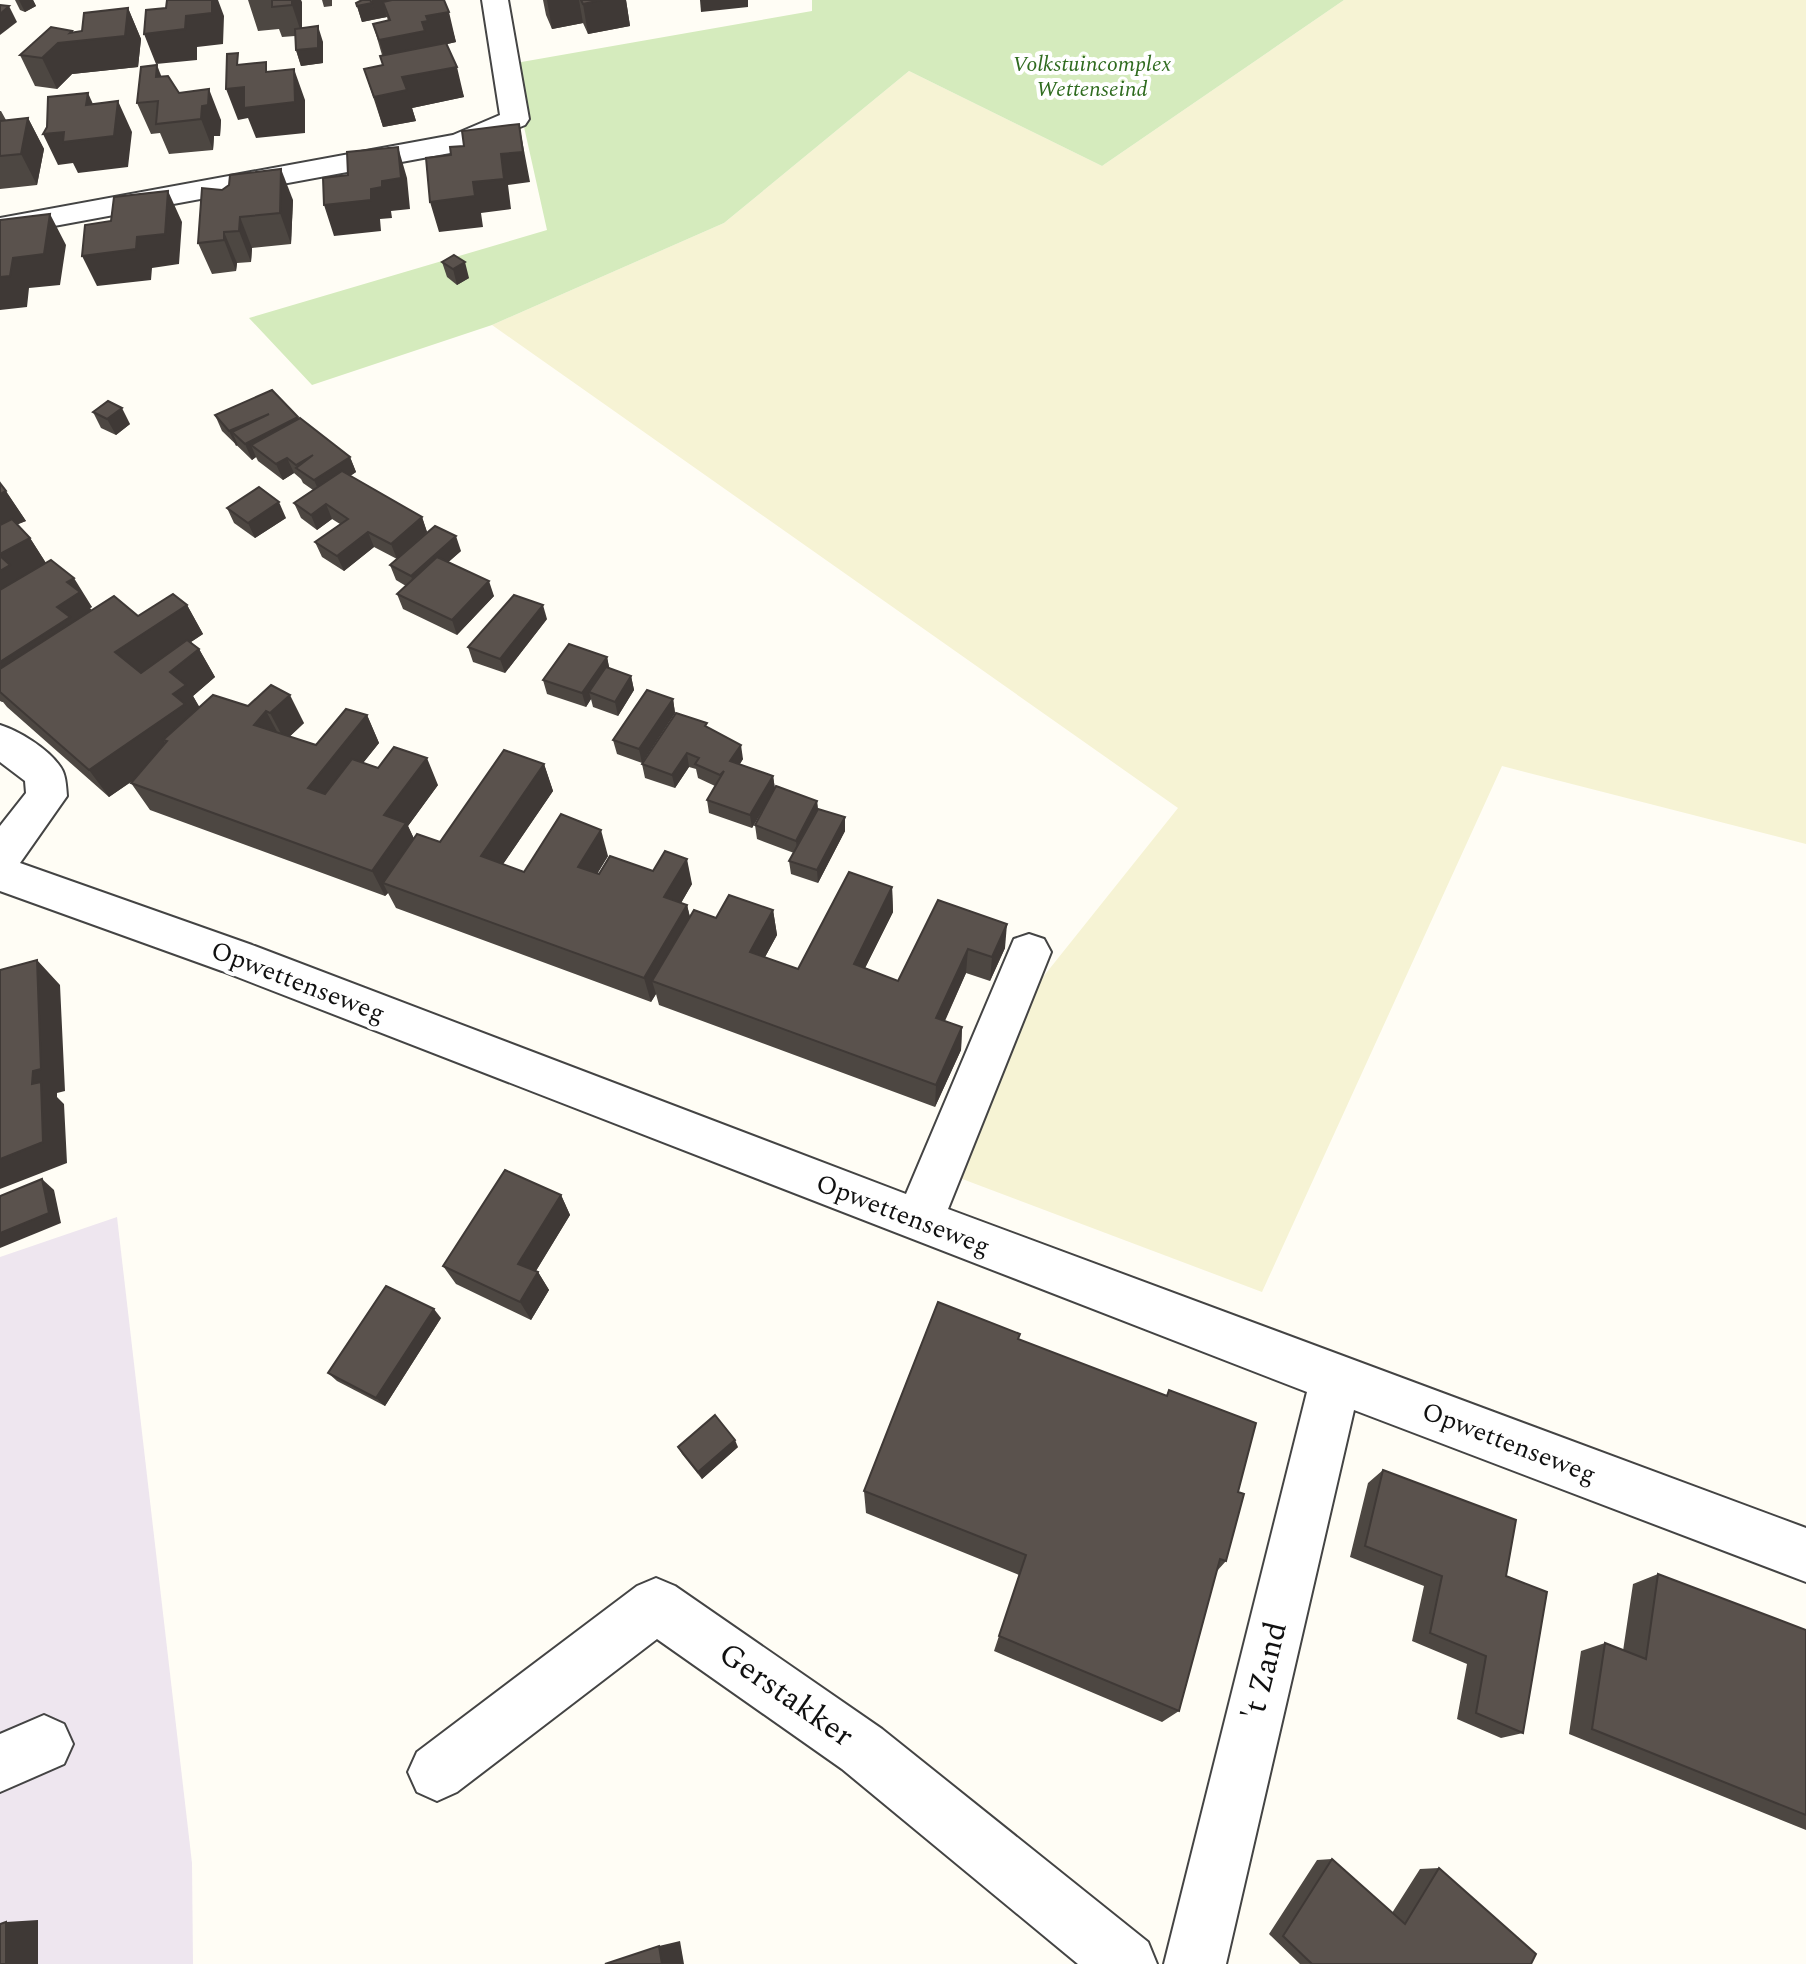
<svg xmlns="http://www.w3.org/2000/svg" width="1806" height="1964" font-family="Spectral,serif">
  <rect width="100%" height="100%" fill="#fffdf5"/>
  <polygon fill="#eee6ef" points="117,1217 192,1863 193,1964 0,1964 0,1257"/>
  <polygon fill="#f6f3d4" points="1344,0 1806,0 1806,844 1502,766 1262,1292 957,1177 1035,987 1178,808 492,325 724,223 909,71 1102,166"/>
  <polygon fill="#d5ebbd" points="812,0 1344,0 1102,166 909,71 724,223 492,325 312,385 249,318 547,230 510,64 812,11"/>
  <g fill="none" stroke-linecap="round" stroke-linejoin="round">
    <defs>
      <g id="minor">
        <polygon points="482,0 508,0 529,119 525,125 461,151 0,236 0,218 453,135 500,115"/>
        <path d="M0 725C19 731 47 748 59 765 66 773 66 785 67 796L20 863 252 945 906 1194 1014 939 1029 934 1044 939 1051 952 948 1209 1806 1528V1582L1354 1410 1226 1964H1164L1307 1392 222 971 0 891V826L26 793 25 781 0 762Z"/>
        <polygon points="656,1578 675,1586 882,1729 1148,1942 1157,1964 1078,1964 842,1769 657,1639 457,1792 437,1801 417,1792 408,1772 417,1752 637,1586"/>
        <polygon points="44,1715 64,1724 73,1744 64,1764 0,1792 0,1734"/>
      </g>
    </defs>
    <use href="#minor" stroke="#444" stroke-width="4"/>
    <use href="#minor" fill="#fff" fill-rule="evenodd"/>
  </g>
  <g fill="#4d4742">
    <polygon points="15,0 33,0 36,6 25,12 20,10"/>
    <polygon points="248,0 301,0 302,28 323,42 323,63 301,66 296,50 295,36 282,37 279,29 258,31"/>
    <polygon points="322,0 332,0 332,6 324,7"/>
    <polygon points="444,0 456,42 447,44 464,97 412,108 416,121 383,127 364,69 383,65 380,56 382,55 373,24 388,21 387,17 362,22 356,3"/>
    <polygon points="543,0 626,0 630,26 588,34 583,23 552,29 546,15"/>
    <polygon points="128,8 141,39 138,67 72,74 57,89 35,86 20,55 73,32 82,31"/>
    <polygon points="161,77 179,93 221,120 220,136 214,136 213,150 169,154 160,133 151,134 137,103"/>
    <polygon points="0,111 1,111 6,120 28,118 44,149 37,185 0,189"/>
    <polygon points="202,188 293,200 291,244 252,248 251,262 237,263 236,271 212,274 198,243"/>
    <polygon points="442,262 469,278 457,285 447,277"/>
    <polygon points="93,412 130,424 116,435 101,428"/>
    <polygon points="215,415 299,419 350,457 356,472 350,476 422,517 427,532 397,559 374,547 344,571 322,557 315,542 340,524 332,519 317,530 301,518 294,503 313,490 303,483 301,479 294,473 283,480 258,461 256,457 252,460 222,431"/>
    <polygon points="0,483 26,521 17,524 30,538 46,563 92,607 90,608 91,610 138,616 187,605 203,634 191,642 199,649 215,677 193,696 199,707 213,695 304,723 289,737 316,745 367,715 379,743 363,763 438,785 408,826 414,839 440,842 544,764 553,791 503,864 524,872 608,856 597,874 692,884 681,903 687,905 690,917 716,918 773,910 777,935 765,957 798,969 892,887 893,912 865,968 898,981 938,900 1005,948 990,981 966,973 945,1021 962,1027 961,1050 935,1107 659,1005 656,994 651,1002 396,908 388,893 385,896 150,810 131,783 134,780 109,797 7,707 3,702 2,702 0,701"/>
    <polygon points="227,508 286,518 255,538 234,523"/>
    <polygon points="461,551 448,562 494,596 457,635 403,609 397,594 406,586 396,580 390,565"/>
    <polygon points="547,619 505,673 473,662 468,647"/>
    <polygon points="607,657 609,668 631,676 634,690 618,716 593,707 591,699 586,707 547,694 543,680"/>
    <polygon points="673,699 675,713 642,763 617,754 613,740"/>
    <polygon points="708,728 743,759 740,764 773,776 775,789 752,828 709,813 707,800 715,786 698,778 696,769 689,767 675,788 645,778 642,764"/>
    <polygon points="817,801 818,809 845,831 818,883 791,874 789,861 794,853 757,839 755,825"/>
    <polygon points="561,1195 570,1215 536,1271 538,1272 549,1290 531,1320 456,1284 443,1266"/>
    <polygon points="441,1318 385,1406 337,1381 328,1373"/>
    <polygon points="1019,1340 1166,1396 1169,1390 1238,1492 1226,1561 1217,1571 1179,1711 1162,1722 994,1651 1019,1575 866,1513 864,1491"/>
    <polygon points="678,1447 738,1447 702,1479 682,1454"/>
    <polygon points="1383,1470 1506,1576 1523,1733 1501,1738 1457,1719 1467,1664 1412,1641 1424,1586 1350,1557 1368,1483"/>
    <polygon points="1658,1574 1806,1722 1806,1830 1569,1734 1581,1651 1605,1643 1623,1651 1633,1584"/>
    <polygon points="1332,1859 1392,1913 1420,1869 1439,1868 1531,1964 1300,1964 1269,1934 1317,1860"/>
  </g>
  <g fill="#3f3936">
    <polygon points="19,0 33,0 36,6 25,12"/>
    <polygon points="212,0 218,0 224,16 223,44 197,47 197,60 156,64 144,34 186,16"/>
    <polygon points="292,0 301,0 302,2 302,35 292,5"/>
    <polygon points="371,0 424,0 383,2 387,17 376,19"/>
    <polygon points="547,0 579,0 583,23 552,29"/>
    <polygon points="601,0 626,0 630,26 588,34 583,4"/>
    <polygon points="700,0 748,0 748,7 701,12"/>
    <polygon points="372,3 376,19 362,22 357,6"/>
    <polygon points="9,6 17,22 0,35 0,14"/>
    <polygon points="128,8 141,39 138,67 72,74 57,89 42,58 72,31 77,41"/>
    <polygon points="449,12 456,42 435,47 388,70 379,40 422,22 426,16"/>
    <polygon points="318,26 323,42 323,63 301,66 296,50"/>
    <polygon points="157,65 169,96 156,77"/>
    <polygon points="457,67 464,97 412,108 416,121 383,127 374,97 402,77"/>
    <polygon points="294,69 305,100 305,133 256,138 248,118 238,120 226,89"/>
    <polygon points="209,89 221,120 220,136 214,136 213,150 201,119 202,106"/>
    <polygon points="88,93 102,124 86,105"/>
    <polygon points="118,101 132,132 128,167 78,173 73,163 58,165 43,134 64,132"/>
    <polygon points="28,118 44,149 37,185 21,154"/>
    <polygon points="519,124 530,182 508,185 511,209 481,213 483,227 439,232 430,202 473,182 501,154"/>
    <polygon points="398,147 407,178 410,209 391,211 392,218 380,219 381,231 334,236 324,205 382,181"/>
    <polygon points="281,169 293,200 291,244 280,213"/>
    <polygon points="168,191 182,222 179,264 152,268 151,280 97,286 82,256"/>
    <polygon points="50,214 66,245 60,285 29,288 27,307 0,310 0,277 13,258"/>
    <polygon points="240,217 252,248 251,262 239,231"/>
    <polygon points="224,232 237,263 236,271 224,240"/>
    <polygon points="465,262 469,278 457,285 453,269"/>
    <polygon points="122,408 130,424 116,435 107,419"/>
    <polygon points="269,414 298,417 305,433 251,445 256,457 252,460 245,444 232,432 238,445 236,446 229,431"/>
    <polygon points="350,457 356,472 321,496 314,480"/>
    <polygon points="287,458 294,473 283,480 276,464"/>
    <polygon points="6,491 26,521 9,528 0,550 0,494"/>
    <polygon points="279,502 286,518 255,538 248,523"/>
    <polygon points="326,504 332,519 317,530 311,515"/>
    <polygon points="422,517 427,532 397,559 391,544"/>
    <polygon points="368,532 374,547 344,571 337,556"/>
    <polygon points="456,536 461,551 416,591 411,576"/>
    <polygon points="30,538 49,568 0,612 0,554"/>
    <polygon points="74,578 92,607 90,608 98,621 0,692 0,662 57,607 67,582"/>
    <polygon points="489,581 494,596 457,635 452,620"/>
    <polygon points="187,605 203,634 133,680 115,652"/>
    <polygon points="543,605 547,619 505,673 500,659"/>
    <polygon points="199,649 215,677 193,696 203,713 167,741 163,740 172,753 109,797 89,770 173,694 170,672"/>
    <polygon points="607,657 610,671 589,692 591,699 586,707 582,693"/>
    <polygon points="631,676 634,690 618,716 615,702"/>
    <polygon points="290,695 304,723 285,741 270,713"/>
    <polygon points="673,699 675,713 642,763 639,749"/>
    <polygon points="266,711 281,739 254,725"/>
    <polygon points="367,715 379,743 322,814 308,788"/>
    <polygon points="741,745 743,759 732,775 730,761"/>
    <polygon points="687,753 689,767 675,788 672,775"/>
    <polygon points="427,758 438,785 408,826 419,849 383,883 388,893 385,896 372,871 384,815"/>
    <polygon points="544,764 553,791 491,882 481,856"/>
    <polygon points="773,776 775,789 752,828 750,815"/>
    <polygon points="817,801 818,815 798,854 796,841"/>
    <polygon points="845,817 845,831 818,883 817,870"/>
    <polygon points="601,830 608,856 586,892 578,867"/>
    <polygon points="687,859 692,884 670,922 664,897"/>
    <polygon points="892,887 893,912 855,988 854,964"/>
    <polygon points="687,905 693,930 652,981 656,994 651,1002 644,978"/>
    <polygon points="773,910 777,935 754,977 750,952"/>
    <polygon points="1007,924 1005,948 990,981 992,957"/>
    <polygon points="968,949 966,973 935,1042 936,1018"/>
    <polygon points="37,960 60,985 65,1091 57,1093 57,1097 64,1104 67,1163 0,1189 0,1159"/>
    <polygon points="962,1027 961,1050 935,1107 936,1085"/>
    <polygon points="42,1179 54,1190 61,1223 0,1248 0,1233"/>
    <polygon points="561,1195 570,1215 529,1282 518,1264"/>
    <polygon points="538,1272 549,1290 531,1320 520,1302"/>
    <polygon points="434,1309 441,1318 385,1406 376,1398"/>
    <polygon points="735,1440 738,1447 702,1479 698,1472"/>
    <polygon points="38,1920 38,1964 6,1964 6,1922"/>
    <polygon points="680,1941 684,1964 662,1964 659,1946"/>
  </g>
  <g fill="#5a524d" stroke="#3f3936" stroke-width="2">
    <polygon points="167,0 212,0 212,13 186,16 185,29 144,34 146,10 166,8"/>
    <polygon points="272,0 292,0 292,5 272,7"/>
    <polygon points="362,0 370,0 372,3 357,6 356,3"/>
    <polygon points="392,0 444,0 449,12 426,16 428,21 422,22 425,31 379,40 373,24 390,20 383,2"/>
    <polygon points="581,0 601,0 583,4"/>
    <polygon points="0,5 9,6 0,14"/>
    <polygon points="128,8 125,36 58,43 42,58 20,55 51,27 72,31 70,33 82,31 84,13"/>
    <polygon points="318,26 318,48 296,50 295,29"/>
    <polygon points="446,43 457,67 402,77 407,90 374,97 364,69 383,65 380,56"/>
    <polygon points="238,53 237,65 266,62 266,72 294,69 295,102 244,108 244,87 226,89 227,54"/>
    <polygon points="157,65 156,77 168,76 179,93 209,89 208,105 202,106 201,119 156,124 158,101 137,103 141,67"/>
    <polygon points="88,93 86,105 118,101 114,136 63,142 64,132 43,134 47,127 48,97"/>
    <polygon points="28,118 21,154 0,156 0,121"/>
    <polygon points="519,124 523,152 501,154 504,179 473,182 475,196 430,202 426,158 451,155 450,147 464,146 462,131"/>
    <polygon points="398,147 401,178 382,181 382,187 371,189 371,200 324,205 323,178 348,175 347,152"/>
    <polygon points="281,169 280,213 240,217 239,231 224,232 224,240 198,243 202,188 222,190 229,185 230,175"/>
    <polygon points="168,191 165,234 137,237 136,249 82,256 85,225 111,221 114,197"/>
    <polygon points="50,214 44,254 13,258 10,276 0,277 0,220"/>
    <polygon points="454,255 465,262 453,269 442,262"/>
    <polygon points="272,390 298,417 245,444 232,432 269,414 229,431 215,415"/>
    <polygon points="108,401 122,408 107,419 93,412"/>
    <polygon points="300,418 350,457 314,480 296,468 313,455 296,465 287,458 276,464 251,445"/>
    <polygon points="342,471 422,517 391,544 368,532 337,556 315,542 348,519 326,504 311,515 294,503"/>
    <polygon points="0,483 6,491 0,494"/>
    <polygon points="259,487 279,502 248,523 227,508"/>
    <polygon points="12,519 30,538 0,554 0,525"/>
    <polygon points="435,526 456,536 411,576 390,565"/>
    <polygon points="0,556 10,565 0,571"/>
    <polygon points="437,557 489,581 452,620 397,594"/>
    <polygon points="51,560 74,578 67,582 80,592 57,607 70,617 0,662 0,590"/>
    <polygon points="173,594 187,605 115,652 141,673 187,640 199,649 170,672 186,685 173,694 185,704 89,770 0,692 0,669 114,596 138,616"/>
    <polygon points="514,595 543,605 500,659 468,647"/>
    <polygon points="569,644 607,657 582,693 543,680"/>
    <polygon points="606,667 631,676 615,702 589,692"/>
    <polygon points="271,685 290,695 270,713 266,711 254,725 316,745 346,709 367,715 308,788 325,794 352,759 378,768 394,747 427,758 384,815 406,823 372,871 131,783 167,741 163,740 213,695 248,706"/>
    <polygon points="647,690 673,699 639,749 613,740"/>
    <polygon points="676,713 707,723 705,726 741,745 730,761 773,776 750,815 707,800 724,771 720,775 695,764 699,758 687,753 672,775 642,764"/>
    <polygon points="504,750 544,764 481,856 524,872 561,814 601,830 578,867 599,874 610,856 653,871 665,851 687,859 664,897 687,905 644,978 383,883 417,834 440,842"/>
    <polygon points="776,786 817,801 796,841 755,825"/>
    <polygon points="818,809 845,817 817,870 789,861"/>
    <polygon points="849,872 892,887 854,964 898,981 938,900 1007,924 992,957 968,949 936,1018 962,1027 936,1085 652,981 694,910 716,918 729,895 773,910 750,952 798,969"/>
    <polygon points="37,960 41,1069 33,1071 32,1084 41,1082 43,1142 0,1159 0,970"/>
    <polygon points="505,1170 561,1195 518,1264 538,1272 520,1302 443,1266"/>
    <polygon points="42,1179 49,1213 0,1233 0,1196"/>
    <polygon points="386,1286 434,1309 376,1398 328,1373"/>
    <polygon points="938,1302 1020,1334 1018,1339 1167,1396 1169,1390 1256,1423 1238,1492 1244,1494 1226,1561 1220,1559 1179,1711 999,1636 1026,1555 864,1491"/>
    <polygon points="715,1415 735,1440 698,1472 678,1447"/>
    <polygon points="1383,1470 1516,1520 1506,1576 1547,1592 1523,1733 1476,1713 1486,1656 1430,1633 1442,1576 1365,1546"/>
    <polygon points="1658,1574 1806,1630 1806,1815 1592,1729 1605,1643 1646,1659"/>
    <polygon points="1332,1859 1405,1924 1439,1868 1536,1954 1531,1964 1312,1964 1283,1936"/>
    <polygon points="6,1922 6,1964 0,1964 0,1924"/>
    <polygon points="659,1946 662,1964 605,1964"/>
  </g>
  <g text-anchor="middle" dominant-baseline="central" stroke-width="8" stroke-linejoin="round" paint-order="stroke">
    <g font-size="22" font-style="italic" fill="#2f6b1f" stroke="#fff">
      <text x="1092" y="64">Volkstuincomplex<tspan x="1092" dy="25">Wettenseind</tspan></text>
    </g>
    <g font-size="26" fill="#111" stroke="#fff">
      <text transform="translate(298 982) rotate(21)">Opwettenseweg</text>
      <text transform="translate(903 1215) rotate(21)">Opwettenseweg</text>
      <text transform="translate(1509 1443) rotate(21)">Opwettenseweg</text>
    </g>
    <g font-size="32" fill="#111" stroke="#fff">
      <text transform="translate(1265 1671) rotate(-76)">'t Zand</text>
      <text transform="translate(786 1695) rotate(35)">Gerstakker</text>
    </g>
  </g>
</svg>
